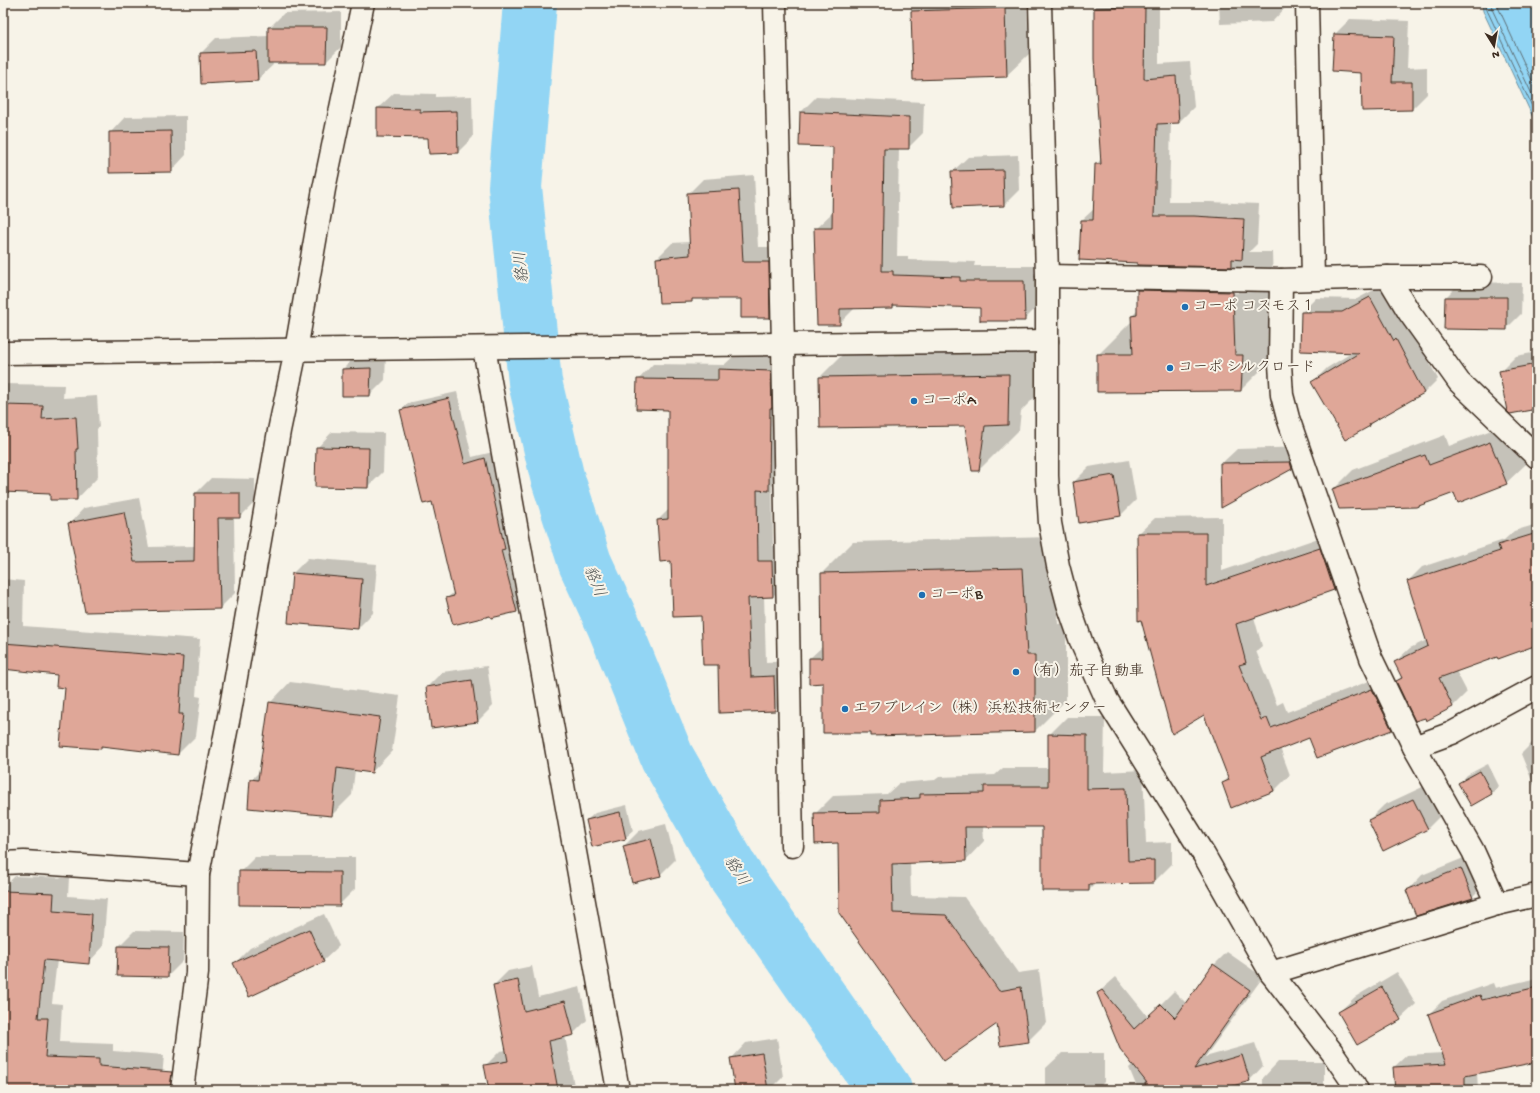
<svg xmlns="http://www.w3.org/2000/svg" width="1540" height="1093" font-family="'Gochi Hand','Klee One',sans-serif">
  <rect width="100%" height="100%" fill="#f7f3e8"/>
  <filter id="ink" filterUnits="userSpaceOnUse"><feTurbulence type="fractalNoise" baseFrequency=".025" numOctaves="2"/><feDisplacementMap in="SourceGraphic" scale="8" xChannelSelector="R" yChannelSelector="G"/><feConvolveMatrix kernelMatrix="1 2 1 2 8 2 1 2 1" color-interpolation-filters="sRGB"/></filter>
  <g filter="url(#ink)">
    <polygon fill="#92d5f4" stroke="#6f919e" points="1482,3 1537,3 1537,126 1483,11"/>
    <g fill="#0003" fill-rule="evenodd">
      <polygon points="911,3 1027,3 1029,54 1006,76 914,79"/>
      <path d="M1095 3H1159V64L1190 62 1194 107 1179 122H1171L1169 202H1210L1259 204 1257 244 1249 252H1272L1274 315 1281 350 1241 390 1098 355 1132 321V316L1138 310V290L1164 264 1138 262 1082 220 1095 208 1096 165 1101 159 1095 59ZM1171 290 1238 291V293L1171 292Z"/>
      <polygon points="1219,3 1287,3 1287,6 1272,22 1220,24"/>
      <polygon points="341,12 341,47 326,62 272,62 273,65 257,80 201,53 216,38 269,36 269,28 284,13"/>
      <polygon points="1350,19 1409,21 1407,68 1427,67 1427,94 1412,109 1362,72 1333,70 1335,34"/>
      <polygon points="394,93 435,94 435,97 472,96 473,137 458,152 378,108"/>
      <polygon points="816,97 924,102 923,133 908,148 899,148 897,256 908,256 908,260 975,262 974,266 1039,266 1039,305 1024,320 981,307 896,304 893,307 855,308 839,324 815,229 831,214 833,214 834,146 801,112"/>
      <polygon points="186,116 186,155 171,171 110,133 125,117"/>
      <polygon points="1018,155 1019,190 1004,205 952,172 968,157"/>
      <polygon points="754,175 758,247 783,247 785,302 769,317 742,298 694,298 691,301 657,258 672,243 690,242 688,194 703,179"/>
      <polygon points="1461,282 1522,283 1521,314 1506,329 1446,297"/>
      <polygon points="1385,284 1410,326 1438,379 1424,393 1375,419 1370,425 1313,382 1327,368 1353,352 1301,350 1302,312 1316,298 1357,299"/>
      <polygon points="1049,334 1048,384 1021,411 1019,430 979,470 966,425 820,377 860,337"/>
      <polygon points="1537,352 1537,408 1501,371 1516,356"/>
      <polygon points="358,354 386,354 385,380 370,395 343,369"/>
      <polygon points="735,355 786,356 784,474 772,486 773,546 787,546 788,581 773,596 764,596 766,662 789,661 790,695 774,710 719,664 702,615 672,560 658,520 669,509 669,409 638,380 653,364 724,365"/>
      <polygon points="3,384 64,385 63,398 97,396 99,427 97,429 98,477 77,499 51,493 3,491"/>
      <polygon points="457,392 472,457 493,452 524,604 517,611 491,615 447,598 454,592 433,500 401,410 408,403"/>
      <polygon points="1510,423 1526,464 1506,483 1455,491 1333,490 1353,470 1445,435 1449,446"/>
      <polygon points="332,432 384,433 383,472 368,487 317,448"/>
      <polygon points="1305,447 1307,453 1292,468 1222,506 1221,464 1237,449"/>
      <polygon points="1129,460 1136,500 1121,515 1074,482 1089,467"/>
      <polygon points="211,478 255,479 255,502 240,517 234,517 235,593 220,608 86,611 69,524 84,508 139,498 149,547 195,546 196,493"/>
      <polygon points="1222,517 1222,571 1336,532 1350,573 1334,589 1254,617 1262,646 1256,651 1277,705 1283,702 1287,712 1388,674 1407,713 1391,729 1310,736 1280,748 1290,775 1274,791 1231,806 1223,783 1229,777 1138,534 1155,518"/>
      <polygon points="1537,524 1537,644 1456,671 1467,692 1453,706 1427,720 1397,681 1402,676 1395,662 1410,648 1427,640 1408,581 1422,567 1504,540 1514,531"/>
      <polygon points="1053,537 1058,624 1066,624 1066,700 1035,731 872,732 824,682 810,658 823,646 822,573 853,542"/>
      <polygon points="308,558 377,564 373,613 358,628 293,573"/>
      <polygon points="3,579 24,581 23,626 200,639 196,696 201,697 196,736 178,754 104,745 101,748 58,674 3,668"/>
      <polygon points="487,666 493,706 478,721 427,687 442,672"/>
      <polygon points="290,682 400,696 392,751 372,772 355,770 352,795 332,815 251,780 260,771 270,703"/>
      <polygon points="1067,717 1105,717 1104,772 1143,770 1146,843 1172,842 1172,864 1154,882 1096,883 1089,890 1043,826 983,826 984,841 966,860 910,862 911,896 964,897 1018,973 1039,970 1046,1023 1028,1041 998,1022 944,1060 839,842 815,814 833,796 887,794 899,783 935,780 939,777 995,775 1003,768 1049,768 1049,735"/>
      <polygon points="1535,740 1537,740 1537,793 1521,754"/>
      <polygon points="1488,764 1499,786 1492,793 1471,804 1460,783 1467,775"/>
      <polygon points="1429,784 1443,813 1428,828 1384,850 1369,820 1384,805"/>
      <polygon points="627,805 633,831 625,838 587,820 595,813"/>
      <polygon points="666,824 675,860 660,875 624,846 639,831"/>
      <polygon points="1476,853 1487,882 1472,897 1407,891 1422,875"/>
      <polygon points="255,857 355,857 355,889 339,905 240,872"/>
      <polygon points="15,876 69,878 68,896 107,899 103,947 88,963 57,960 52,1003 62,1004 60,1042 113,1044 113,1051 164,1055 161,1090 3,1090 3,888"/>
      <polygon points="324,914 339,946 323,961 234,964 250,948"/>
      <polygon points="134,931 184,932 183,961 168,976 119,946"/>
      <polygon points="1227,952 1263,977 1205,1057 1255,1043 1263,1066 1250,1080 1218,1089 1138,1090 1129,1068 1133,1064 1098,993 1116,977 1148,1017 1174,991 1186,1003 1214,965"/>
      <polygon points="532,966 538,997 580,987 587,1020 573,1034 565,1036 574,1086 570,1090 490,1090 485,1066 500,1051 507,1050 494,985 508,971"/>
      <polygon points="1397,972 1416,1004 1400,1019 1339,1012 1355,997"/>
      <polygon points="1537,978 1537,1062 1537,1061 1477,1072 1478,1090 1396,1090 1394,1067 1407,1055 1443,1053 1429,1014 1442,1001 1493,983 1495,988"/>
      <polygon points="777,1038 783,1077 770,1090 736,1090 731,1059 746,1043"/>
      <polygon points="1062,1053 1104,1053 1104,1082 1097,1090 1046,1090 1046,1068"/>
      <polygon points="1278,1062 1324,1062 1324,1088 1322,1090 1263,1090 1263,1078"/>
    </g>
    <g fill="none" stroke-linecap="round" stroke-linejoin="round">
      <g stroke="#5e6e74" stroke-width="1">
        <polyline points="1486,3 1487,10 1537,117"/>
        <polyline points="1491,3 1492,9 1537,105"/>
        <polyline points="1497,3 1498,7 1537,91"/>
      </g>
      <polyline stroke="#92d5f4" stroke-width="54" points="530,3 515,187 535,382 557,476 585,563 614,626 667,757 734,874 885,1090"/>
    </g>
    <g fill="#dfa798" stroke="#3b2a1e">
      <polygon points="1145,7 1144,79 1176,76 1179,123 1157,124 1154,216 1194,216 1244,219 1242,260 1232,259 1232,267 1137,265 1137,263 1079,260 1081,220 1093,220 1095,164 1101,164 1094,59 1094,8"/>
      <polygon points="1005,8 1007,77 913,80 911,11"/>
      <polygon points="268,27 327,27 326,63 268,63"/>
      <polygon points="1334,34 1394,36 1392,82 1412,82 1412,110 1362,111 1361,73 1332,71"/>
      <polygon points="256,51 258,81 201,84 200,53"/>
      <polygon points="377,108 420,109 420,112 457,111 458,153 429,154 428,138 377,137"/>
      <polygon points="800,112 909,117 909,149 884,149 882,271 893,271 893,275 960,277 960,281 1024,281 1025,321 980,321 980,308 893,305 893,308 840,309 840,325 817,325 814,228 832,228 833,147 799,146"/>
      <polygon points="171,131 172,172 109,173 109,132"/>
      <polygon points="1003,170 1004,206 953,208 951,171"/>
      <polygon points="739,190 743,262 769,262 770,318 741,318 741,299 692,299 692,302 659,303 656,258 690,255 687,193"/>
      <polygon points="1137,290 1233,292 1235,355 1243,355 1241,391 1097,392 1097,354 1133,354 1131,316 1137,315"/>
      <polygon points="1370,297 1394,341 1396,339 1424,393 1369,424 1370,426 1345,440 1311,382 1359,353 1300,351 1301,312 1342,312"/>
      <polygon points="1445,297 1507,297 1507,330 1444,329"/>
      <polygon points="1537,364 1537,409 1510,414 1507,411 1499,371"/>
      <polygon points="371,368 370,396 342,396 342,369"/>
      <polygon points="718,369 771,371 772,408 770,408 769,491 757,490 758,561 772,561 773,597 748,598 751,677 774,676 775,711 719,713 718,665 703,665 701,616 673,617 671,561 660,562 657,520 668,519 668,410 636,409 637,379 718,380"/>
      <polygon points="1009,374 1008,425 985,426 979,471 972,471 965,426 820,428 819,377"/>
      <polygon points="449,398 465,464 485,458 505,549 501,550 517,612 491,618 490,616 453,625 446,598 454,596 432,502 423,504 400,410"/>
      <polygon points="3,405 43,406 42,419 76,417 78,449 76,449 77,500 50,500 50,494 3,492"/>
      <polygon points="1490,442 1507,484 1458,503 1454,493 1416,507 1339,509 1332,489 1425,455 1429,465"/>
      <polygon points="316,447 369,448 368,488 315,487"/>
      <polygon points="1290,462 1292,469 1221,508 1220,463"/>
      <polygon points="1114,475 1121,516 1079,523 1073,482"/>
      <polygon points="195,493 240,493 240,518 218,518 220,609 85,612 68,523 124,512 134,562 194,561"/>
      <polygon points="1137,533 1206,533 1206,586 1320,548 1334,590 1236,624 1246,663 1239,665 1261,720 1267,718 1271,728 1372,689 1392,730 1317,758 1309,738 1261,757 1274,791 1231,808 1222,783 1229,780 1204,715 1172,734 1141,620 1138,621"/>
      <polygon points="1537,533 1537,645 1498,659 1497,657 1439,678 1453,707 1426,721 1425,718 1415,721 1396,681 1402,678 1394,662 1428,646 1407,581 1500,551 1498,545"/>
      <polygon points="1022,568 1027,655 1035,655 1035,732 871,736 871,733 823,733 823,683 809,684 809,658 822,658 821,573"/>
      <polygon points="292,573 362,579 358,629 288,623"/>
      <polygon points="3,643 183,657 179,714 183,714 178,755 101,746 101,749 60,746 65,688 56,687 57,675 3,669"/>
      <polygon points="472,680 478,722 431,728 426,687"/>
      <polygon points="269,702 380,717 372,773 337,768 332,816 248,808 250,779 258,780"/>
      <polygon points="1048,734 1087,735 1087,789 1126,788 1128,861 1154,860 1154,883 1089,884 1089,891 1042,891 1042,827 965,827 966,861 892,864 893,913 946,915 999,991 1021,987 1029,1042 1000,1046 997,1024 944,1061 839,913 838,843 815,844 814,813 880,812 880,800 920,798 920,794 984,793 984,786 1048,786"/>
      <polygon points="1480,771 1492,794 1471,806 1458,783"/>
      <polygon points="1413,799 1428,829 1383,851 1368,820"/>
      <polygon points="620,812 626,839 592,847 586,820"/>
      <polygon points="651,839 661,876 632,883 623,846"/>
      <polygon points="1461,868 1473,898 1416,916 1406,890"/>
      <polygon points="239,871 340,872 340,906 239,905"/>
      <polygon points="3,891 54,893 53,911 92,914 89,964 44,960 38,1018 48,1018 45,1057 99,1059 99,1066 172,1072 170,1090 3,1090"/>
      <polygon points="309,929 324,962 249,997 233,963"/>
      <polygon points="118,946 169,947 168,977 117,976"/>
      <polygon points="1213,964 1250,990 1194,1069 1242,1055 1250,1081 1219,1090 1146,1090 1145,1083 1147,1083 1120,1049 1097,993 1102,990 1134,1029 1161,1004 1175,1018"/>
      <polygon points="518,980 524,1011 565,1001 574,1035 549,1041 558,1090 489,1090 484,1065 508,1061 493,985"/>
      <polygon points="1382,987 1401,1020 1357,1045 1338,1012"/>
      <polygon points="1537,987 1537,1062 1465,1076 1465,1090 1395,1090 1393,1067 1446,1064 1428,1014 1480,995 1482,1000"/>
      <polygon points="762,1053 768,1090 735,1090 730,1058"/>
    </g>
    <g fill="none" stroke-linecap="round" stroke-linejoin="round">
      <defs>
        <g id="minor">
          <polyline points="775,3 783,344 792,846"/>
          <polyline points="1040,3 1047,276 1047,476 1050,523 1058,566 1068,604 1082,644 1107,700 1204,855 1271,973 1332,1052 1354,1084 1357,1090"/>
          <polyline points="1307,3 1313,278"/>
          <polyline points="1047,276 1281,280 1388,277 1409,312 1459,382 1537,457"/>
          <polyline points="1388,277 1481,277"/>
          <polyline points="484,348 618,1090"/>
          <path d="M3 353C351 350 699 344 1047 341"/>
          <polyline points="1414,747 1452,733 1537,687"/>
          <polyline points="3,863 24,862 198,874"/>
          <polyline points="1497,904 1537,895"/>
          <polyline points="1271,973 1497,904 1473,851 1414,747 1371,658 1288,418 1282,395 1280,364 1281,280"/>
        </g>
        <polyline id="tertiary" points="182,1090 197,973 198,874 231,706 279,431 296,350 324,189 363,3"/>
      </defs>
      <use href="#minor" stroke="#3b2a1e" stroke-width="25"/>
      <use href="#tertiary" stroke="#3b2a1e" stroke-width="25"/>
      <use href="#minor" stroke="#f7f3e8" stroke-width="22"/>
      <use href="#tertiary" stroke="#f7f3e8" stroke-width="22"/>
    </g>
  </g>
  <g fill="#1f6fb2" stroke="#f7f3e8" stroke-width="1.5">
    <circle cx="1185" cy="307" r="4"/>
    <circle cx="1170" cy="368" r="4"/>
    <circle cx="914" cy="401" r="4"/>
    <circle cx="922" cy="595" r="4"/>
    <circle cx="1016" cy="672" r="4"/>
    <circle cx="845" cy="709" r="4"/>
  </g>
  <g text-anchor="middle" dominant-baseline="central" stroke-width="4" stroke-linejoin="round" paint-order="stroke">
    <g font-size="15" fill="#3b2a1e" stroke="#f7f3e8" text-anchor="start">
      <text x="1193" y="307">コーポ コスモス１</text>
      <text x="1178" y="368">コーポ シルクロード</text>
      <text x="922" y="401">コーポA</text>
      <text x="930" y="595">コーポB</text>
      <text x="1024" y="672">（有）茄子自動車</text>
      <text x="853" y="709">エフブレイン（株）浜松技術センター</text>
    </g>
    <g font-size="16" font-style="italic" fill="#515554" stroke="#f7f3e8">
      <text transform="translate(523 267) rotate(-96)">貉川</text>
      <text transform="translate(593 582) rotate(68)">貉川</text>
      <text transform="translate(735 872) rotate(58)">貉川</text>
    </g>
  </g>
  <rect width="1540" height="1093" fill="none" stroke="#f7f3e8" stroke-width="16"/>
  <rect x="8" y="8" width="1524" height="1077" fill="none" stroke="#3b2a1e" stroke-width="1.5" filter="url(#ink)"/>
  <g transform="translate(1494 46) rotate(169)" stroke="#f7f3e8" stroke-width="3" paint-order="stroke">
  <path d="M0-3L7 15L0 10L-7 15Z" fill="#3b2a1e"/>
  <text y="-6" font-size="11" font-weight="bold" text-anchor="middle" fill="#3b2a1e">N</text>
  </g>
</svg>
